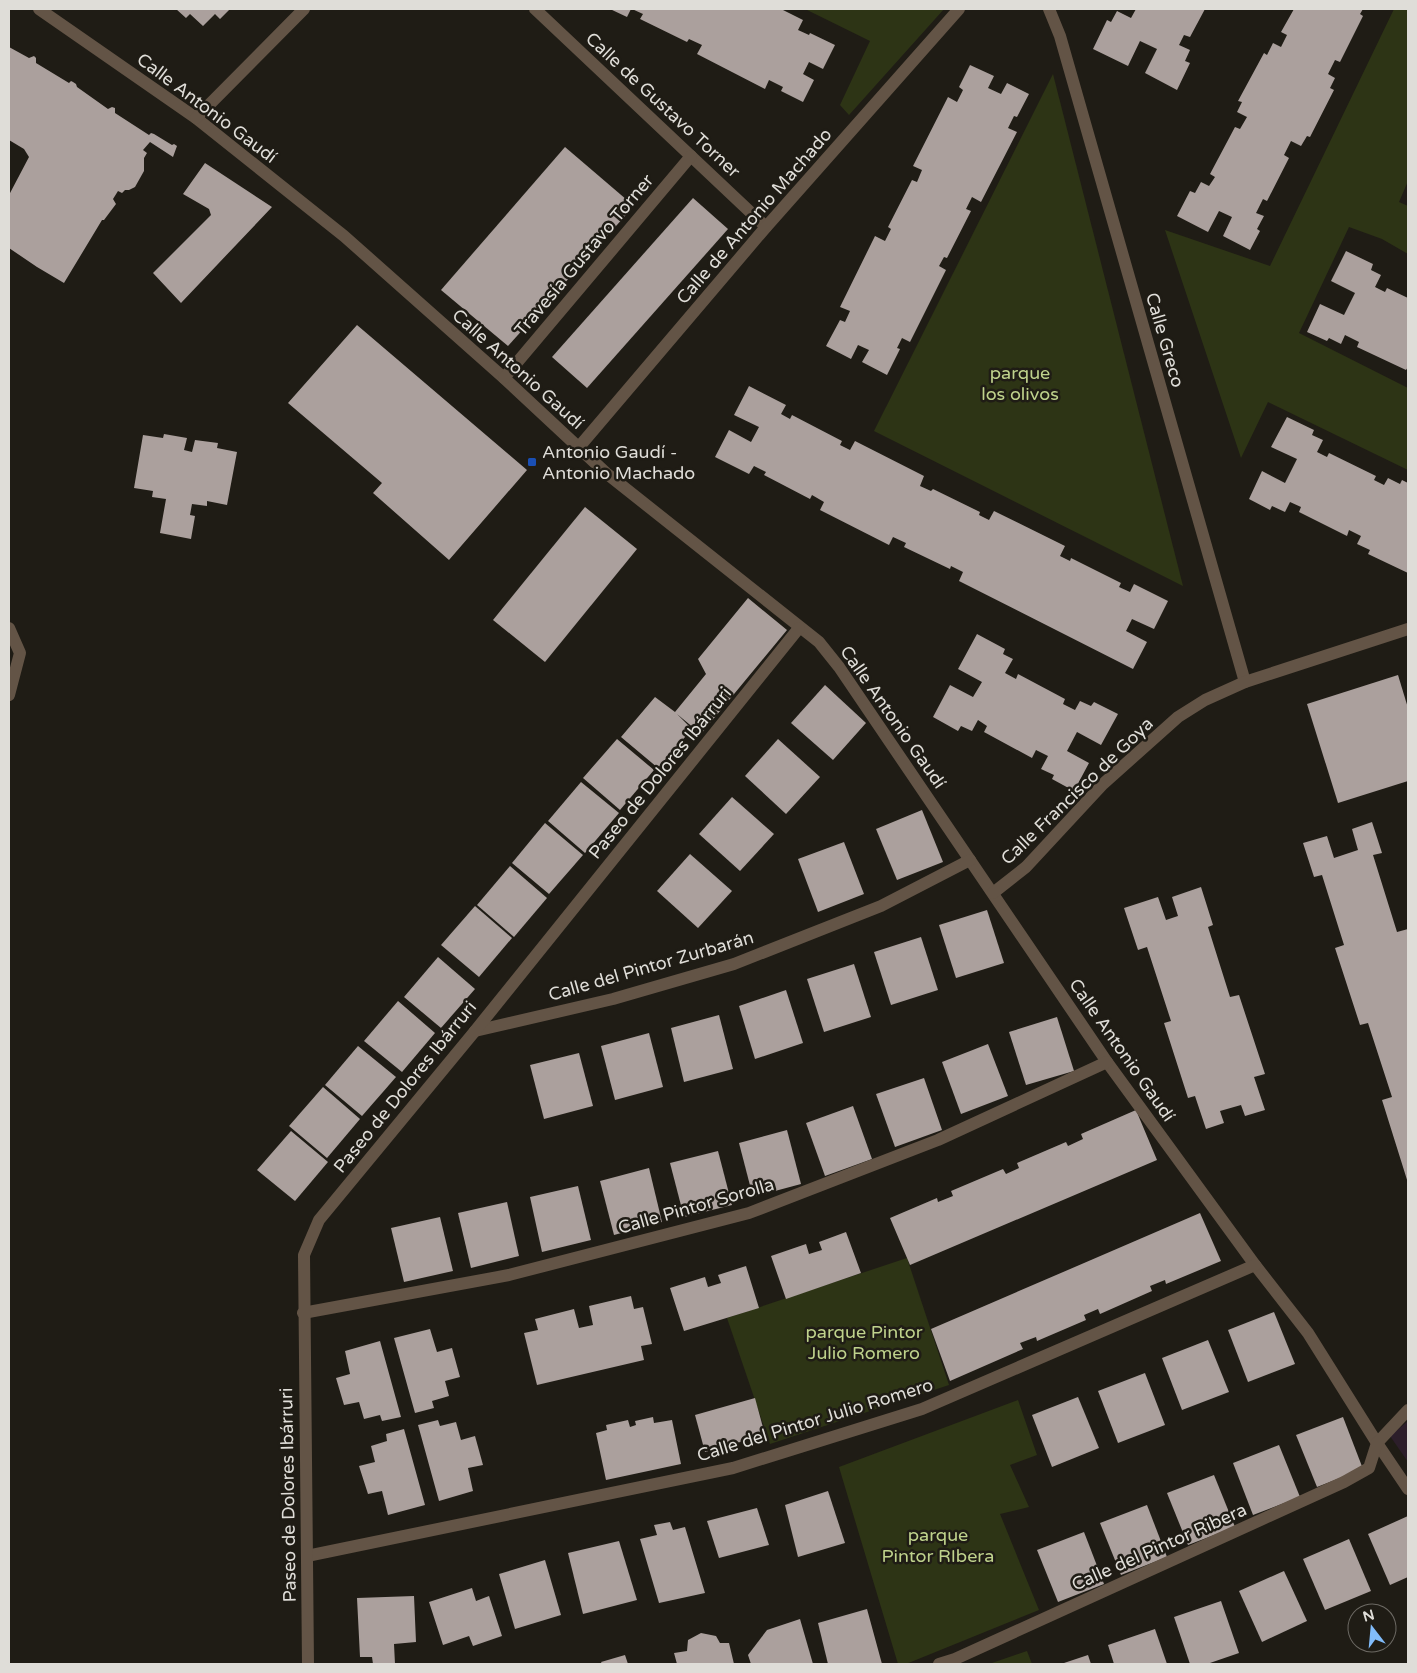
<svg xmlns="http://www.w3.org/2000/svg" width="1417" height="1673" font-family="'Varela Round',sans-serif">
  <rect width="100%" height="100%" fill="#1f1c15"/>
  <polygon fill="#2c1e2a" points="1408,1421 1408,1462 1390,1436"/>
  <g fill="#2d3415">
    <polygon points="805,9 944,9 849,115 840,105 870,41"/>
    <polygon points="1394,9 1408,9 1408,181 1399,202 1408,206 1408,254 1382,239 1349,227 1299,333 1408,388 1408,470 1268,402 1241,458 1165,230 1270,266"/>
    <polygon points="1053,74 1183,586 874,431"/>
    <polygon points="907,1258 949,1385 770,1444 727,1318"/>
    <polygon points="1018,1400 1037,1455 1010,1465 1029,1507 1000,1514 1039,1610 906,1664 898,1664 839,1467"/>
    <polygon points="1027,1651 1032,1664 990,1664 992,1663"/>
  </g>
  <g fill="#aba09d">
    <polygon points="176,9 230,9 220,19 215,14 203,26 190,14 186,18"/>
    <polygon points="610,9 631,9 627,17"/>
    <polygon points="632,9 781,9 803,20 798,30 809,35 810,33 835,45 823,69 809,62 803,74 814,80 803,102 781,91 783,87 769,80 765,89 697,54 702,45 689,39 687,42 640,19 643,14"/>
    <polygon points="1136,9 1205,9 1190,37 1184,35 1179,45 1190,50 1185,61 1190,63 1177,90 1145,73 1157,49 1140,41 1128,66 1093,49 1107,20 1111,22 1117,11 1131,18"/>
    <polygon points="1294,9 1363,9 1360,14 1363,16 1340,62 1335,60 1328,74 1335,78 1330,88 1334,90 1310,137 1307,136 1301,146 1291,141 1284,155 1289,158 1267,201 1263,199 1256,213 1264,216 1257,229 1260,231 1250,250 1223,236 1232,217 1219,211 1208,232 1177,216 1190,191 1195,193 1201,182 1209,186 1215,177 1210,174 1235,127 1240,129 1247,117 1237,112 1242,102 1238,101 1264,53 1267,55 1273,43 1281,47 1287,35 1281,32"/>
    <polygon points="9,47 29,58 34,56 36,58 36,63 69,83 71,81 73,82 76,84 77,87 108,109 112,107 115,108 115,113 149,135 151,133 154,134 172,145 174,144 177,146 173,157 150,142 143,150 147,153 144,158 144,171 135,187 129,190 125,190 122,193 118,191 113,199 116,204 104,220 102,220 64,283 37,267 9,248 9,195 29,157 24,149 9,140"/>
    <polygon points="970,65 994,76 988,88 1001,94 1007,83 1029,94 1017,117 1014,116 1008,128 1017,132 981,202 972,197 966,209 971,211 947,258 944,257 939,266 946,270 910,342 902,338 897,348 900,349 887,375 862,362 869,350 858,345 851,359 826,346 840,320 845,322 850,311 840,307 875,236 885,241 891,229 888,227 912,180 917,182 922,170 913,166 948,97 957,102 963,90 959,87"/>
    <polygon points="565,147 634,206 508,346 441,290"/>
    <polygon points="205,163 272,207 181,303 153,273 211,215 209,209 183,194"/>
    <polygon points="693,198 728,229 587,388 552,357"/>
    <polygon points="1346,251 1373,264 1371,270 1381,275 1375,287 1385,292 1387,288 1408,298 1408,367 1406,370 1357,347 1359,342 1345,335 1341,344 1329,338 1327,341 1307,332 1320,304 1344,315 1355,293 1331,281"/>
    <polygon points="357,325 527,470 449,560 373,493 382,483 288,403"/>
    <polygon points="749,386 786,405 781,414 790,419 792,415 842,441 840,445 850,450 855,441 924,476 920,486 931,491 933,489 980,512 979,515 989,520 994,511 1065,546 1060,556 1070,561 1071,558 1121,583 1119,587 1130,592 1134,584 1168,601 1154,629 1132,619 1126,631 1147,642 1133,669 959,581 963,572 951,566 950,569 904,547 906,543 893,537 889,545 820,510 824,502 812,495 810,499 764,475 766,472 754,466 749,474 715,457 729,430 751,442 759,427 734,415"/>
    <polygon points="1287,417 1314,430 1312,435 1323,440 1317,452 1327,457 1329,453 1376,476 1374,480 1384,485 1388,478 1400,484 1402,480 1408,483 1408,573 1368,554 1370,550 1357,544 1361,536 1349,530 1347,536 1299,512 1301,507 1290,502 1285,512 1272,506 1270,510 1249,499 1262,471 1285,483 1297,459 1271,447"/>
    <polygon points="164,434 187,438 184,450 192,452 195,440 218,443 217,448 237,452 227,505 207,501 207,506 192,504 190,515 195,516 191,539 160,533 166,499 152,497 153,491 134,488 143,435 163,438"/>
    <polygon points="585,507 637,549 545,662 493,620"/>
    <polygon points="748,598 787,630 701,734 677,714 692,729 658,768 621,737 655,697 675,712 706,674 698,659"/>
    <polygon points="977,634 1005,649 1003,654 1013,659 1005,673 1016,679 1018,674 1065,699 1063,704 1075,710 1080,701 1091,706 1094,702 1118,714 1101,745 1077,732 1067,751 1089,763 1074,791 1052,779 1054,775 1041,769 1048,756 1036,750 1032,758 984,732 987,726 978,720 972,731 961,726 958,731 933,717 950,685 973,697 982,682 958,669"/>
    <polygon points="1398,675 1408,708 1408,781 1338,803 1307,704"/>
    <polygon points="825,685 866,723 833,760 791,723"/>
    <polygon points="617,739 654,770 620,810 583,778"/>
    <polygon points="778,739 820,777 786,814 745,776"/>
    <polygon points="581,782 619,813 585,853 548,821"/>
    <polygon points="732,797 774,834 740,871 699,834"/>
    <polygon points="922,810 943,862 897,880 876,829"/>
    <polygon points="1372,822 1382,853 1373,855 1397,932 1408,929 1408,1183 1382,1100 1392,1097 1368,1023 1360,1025 1335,948 1344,945 1322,875 1314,877 1303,843 1327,836 1334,858 1358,850 1352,829"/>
    <polygon points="545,823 583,855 549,894 512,863"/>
    <polygon points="844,842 864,894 818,912 798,859"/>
    <polygon points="690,854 732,891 698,928 657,891"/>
    <polygon points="510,866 547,898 514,937 477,905"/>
    <polygon points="1201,887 1213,925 1208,927 1230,997 1239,995 1265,1074 1254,1077 1265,1110 1245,1116 1241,1105 1220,1111 1224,1123 1206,1129 1195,1096 1188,1098 1164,1023 1171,1021 1147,947 1138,950 1124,908 1158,897 1166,920 1178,916 1172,897"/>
    <polygon points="475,906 512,938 479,977 441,945"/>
    <polygon points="987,910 1004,963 956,978 939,925"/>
    <polygon points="921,937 938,990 891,1005 874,952"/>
    <polygon points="438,957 475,989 441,1028 404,997"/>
    <polygon points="854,964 871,1017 824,1032 807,979"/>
    <polygon points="786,990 803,1043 755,1059 739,1006"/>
    <polygon points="398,1001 435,1033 402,1072 364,1041"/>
    <polygon points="719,1015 733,1069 684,1082 671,1028"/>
    <polygon points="1057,1017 1074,1071 1026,1085 1009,1032"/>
    <polygon points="649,1033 663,1087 615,1100 601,1046"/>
    <polygon points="988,1044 1008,1096 961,1114 942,1062"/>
    <polygon points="358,1046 396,1077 362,1116 325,1085"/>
    <polygon points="579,1053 593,1106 544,1119 530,1065"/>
    <polygon points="924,1078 942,1130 895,1147 876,1094"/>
    <polygon points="323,1087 360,1119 327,1158 289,1126"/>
    <polygon points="853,1106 872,1159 825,1176 806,1123"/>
    <polygon points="1136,1110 1157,1160 910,1265 890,1218 937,1198 938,1202 953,1196 951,1191 1003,1169 1006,1174 1019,1168 1017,1163 1066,1142 1068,1146 1083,1139 1081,1134"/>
    <polygon points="787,1130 801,1184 753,1197 739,1143"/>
    <polygon points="291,1131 328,1162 295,1201 257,1170"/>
    <polygon points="718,1151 732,1205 684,1217 670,1163"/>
    <polygon points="649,1168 662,1222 614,1235 600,1181"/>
    <polygon points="578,1186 591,1240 542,1252 530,1197"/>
    <polygon points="507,1202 519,1256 471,1268 458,1213"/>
    <polygon points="1200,1213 1221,1261 1166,1284 1165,1280 1150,1286 1152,1291 1100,1314 1098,1309 1084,1315 1086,1320 1037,1341 1036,1337 1020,1343 1023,1349 950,1381 931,1329"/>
    <polygon points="440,1217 453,1271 404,1282 391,1228"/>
    <polygon points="846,1232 861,1273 786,1299 771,1256 806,1244 809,1254 822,1250 819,1242"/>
    <polygon points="746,1266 759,1308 684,1331 670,1288 705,1277 708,1287 721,1283 718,1275"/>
    <polygon points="631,1296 634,1309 643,1307 652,1344 641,1346 644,1360 537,1385 524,1333 538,1330 535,1319 574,1309 579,1328 593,1325 589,1306"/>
    <polygon points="1274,1312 1295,1364 1248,1382 1228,1330"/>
    <polygon points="430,1329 437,1352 452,1348 460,1377 445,1381 449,1396 432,1401 434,1408 415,1413 394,1338"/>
    <polygon points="1208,1340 1229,1392 1182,1410 1162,1358"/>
    <polygon points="380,1341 401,1417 382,1421 380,1415 364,1419 359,1402 344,1405 336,1378 350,1374 345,1351"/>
    <polygon points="1145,1373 1165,1425 1118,1443 1098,1391"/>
    <polygon points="1078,1397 1099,1448 1052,1467 1032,1415"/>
    <polygon points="755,1398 765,1435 705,1452 695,1415"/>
    <polygon points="653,1417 654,1423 672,1420 681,1464 606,1480 596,1433 607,1430 606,1425 628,1420 630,1427 636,1425 635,1421"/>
    <polygon points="1343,1417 1363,1469 1317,1487 1296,1435"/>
    <polygon points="438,1420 440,1426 456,1422 461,1440 475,1436 483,1465 468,1468 473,1491 439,1501 418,1425"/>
    <polygon points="404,1429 425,1505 388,1515 382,1491 368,1494 359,1466 375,1462 371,1446 387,1441 386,1434"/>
    <polygon points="1279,1445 1300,1497 1253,1515 1233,1463"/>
    <polygon points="1214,1475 1235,1527 1188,1545 1167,1493"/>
    <polygon points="828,1491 845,1543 798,1557 785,1505"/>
    <polygon points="1147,1505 1167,1557 1121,1575 1100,1523"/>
    <polygon points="757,1508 769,1545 719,1558 707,1521"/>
    <polygon points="1408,1516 1408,1577 1390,1585 1368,1534"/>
    <polygon points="670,1522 673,1530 685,1527 705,1593 659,1603 640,1539 657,1535 654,1525"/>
    <polygon points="1084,1532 1104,1584 1058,1602 1037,1550"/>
    <polygon points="1349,1539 1371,1591 1325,1610 1303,1559"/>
    <polygon points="619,1541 637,1600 583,1614 568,1553"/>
    <polygon points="545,1560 561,1615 515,1629 499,1574"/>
    <polygon points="1284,1571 1307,1621 1262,1642 1239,1591"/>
    <polygon points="472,1588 476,1601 489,1596 502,1636 473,1646 469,1636 443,1645 429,1602"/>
    <polygon points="414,1596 416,1642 394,1644 395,1664 373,1664 372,1657 360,1657 357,1598"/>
    <polygon points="1221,1601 1239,1653 1207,1664 1190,1664 1174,1617"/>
    <polygon points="867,1609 882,1664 828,1664 818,1623"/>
    <polygon points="800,1619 813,1664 751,1664 748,1655 767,1630"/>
    <polygon points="1155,1629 1167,1664 1114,1664 1108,1645"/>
    <polygon points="701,1633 716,1636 720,1643 729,1643 734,1664 677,1664 674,1653 687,1651 688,1640"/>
    <polygon points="625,1655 628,1664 602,1664 601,1662"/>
    <polygon points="1088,1655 1091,1664 1061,1664"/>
  </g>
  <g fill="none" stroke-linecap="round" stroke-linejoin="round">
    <g stroke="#635446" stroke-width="12">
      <polyline points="39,9 196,118 344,236 504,378 606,473 819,642 839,667 1107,1062 1255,1265 1308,1333 1377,1443 1408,1489"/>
      <polyline points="535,9 766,227"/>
      <polyline points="1049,9 1060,36 1245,682"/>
      <polyline points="196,118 304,9"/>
      <polyline points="504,378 691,156"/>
      <polyline points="579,447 766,227 959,9"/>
      <polyline points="9,628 20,653 9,695"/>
      <polyline points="993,893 1026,867 1103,784 1178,717 1205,700 1245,682 1408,629"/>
      <polyline points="475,1031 613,999 734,964 881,906 970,860"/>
      <polyline points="303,1313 509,1275 749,1213 938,1140 1107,1062"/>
      <polyline points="307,1556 733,1468 922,1409 1255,1265"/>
      <polyline points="308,1664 304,1255 319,1220 475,1031 799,628"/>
      <polyline points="939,1664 955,1659 1344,1482 1369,1468 1377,1443 1408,1410"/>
    </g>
  </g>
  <rect fill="#1a4fb4" stroke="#1f1c15" stroke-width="2" x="527" y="457" width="10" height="10" rx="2.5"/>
  <g text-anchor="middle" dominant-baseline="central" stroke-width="5" stroke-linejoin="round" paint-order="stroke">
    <g font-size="18" fill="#dfddd8" stroke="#1f1c15">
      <text transform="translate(663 105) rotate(43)">Calle de Gustavo Torner</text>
      <text transform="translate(207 108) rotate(37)">Calle Antonio Gaudí</text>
      <text transform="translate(754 216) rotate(-49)">Calle de Antonio Machado</text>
      <text transform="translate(584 255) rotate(-50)">Travesía Gustavo Torner</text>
      <text transform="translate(1165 340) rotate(74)">Calle Greco</text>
      <text transform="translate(518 369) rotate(42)">Calle Antonio Gaudí</text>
      <text transform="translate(893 717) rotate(55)">Calle Antonio Gaudí</text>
      <text transform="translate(660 773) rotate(-51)">Paseo de Dolores Ibárruri</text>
      <text transform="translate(1077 791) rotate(-44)">Calle Francisco de Goya</text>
      <text transform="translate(651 966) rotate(-16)">Calle del Pintor Zurbarán</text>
      <text transform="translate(1122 1050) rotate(55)">Calle Antonio Gaudí</text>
      <text transform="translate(405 1087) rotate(-51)">Paseo de Dolores Ibárruri</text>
      <text transform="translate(696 1206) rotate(-16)">Calle Pintor Sorolla</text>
      <text transform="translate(815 1420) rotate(-17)">Calle del Pintor Julio Romero</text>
      <text transform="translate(288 1495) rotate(-91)">Paseo de Dolores Ibárruri</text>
      <text transform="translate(1159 1547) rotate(-24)">Calle del Pintor Ribera</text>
    </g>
    <g font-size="18" fill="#bfd28c" stroke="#1f1c15">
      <text x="1020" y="373">parque<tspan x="1020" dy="21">los olivos</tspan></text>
      <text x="864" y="1332">parque Pintor<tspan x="864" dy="21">Julio Romero</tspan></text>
      <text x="938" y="1535">parque<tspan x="938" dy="21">Pintor RIbera</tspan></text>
    </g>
    <g font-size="18" fill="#dfddd8" stroke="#1f1c15" text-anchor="start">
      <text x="542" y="452">Antonio Gaudí -<tspan x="542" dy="21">Antonio Machado</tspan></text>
    </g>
  </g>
  <rect width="1417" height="1673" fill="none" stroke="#dfddd8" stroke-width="20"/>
  <g transform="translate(1372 1628) rotate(344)"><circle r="24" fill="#1f1c15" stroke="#6c6963"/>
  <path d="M0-4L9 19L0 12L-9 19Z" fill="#81bcfa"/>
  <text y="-8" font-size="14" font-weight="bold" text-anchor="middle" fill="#dfddd8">N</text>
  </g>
</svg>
